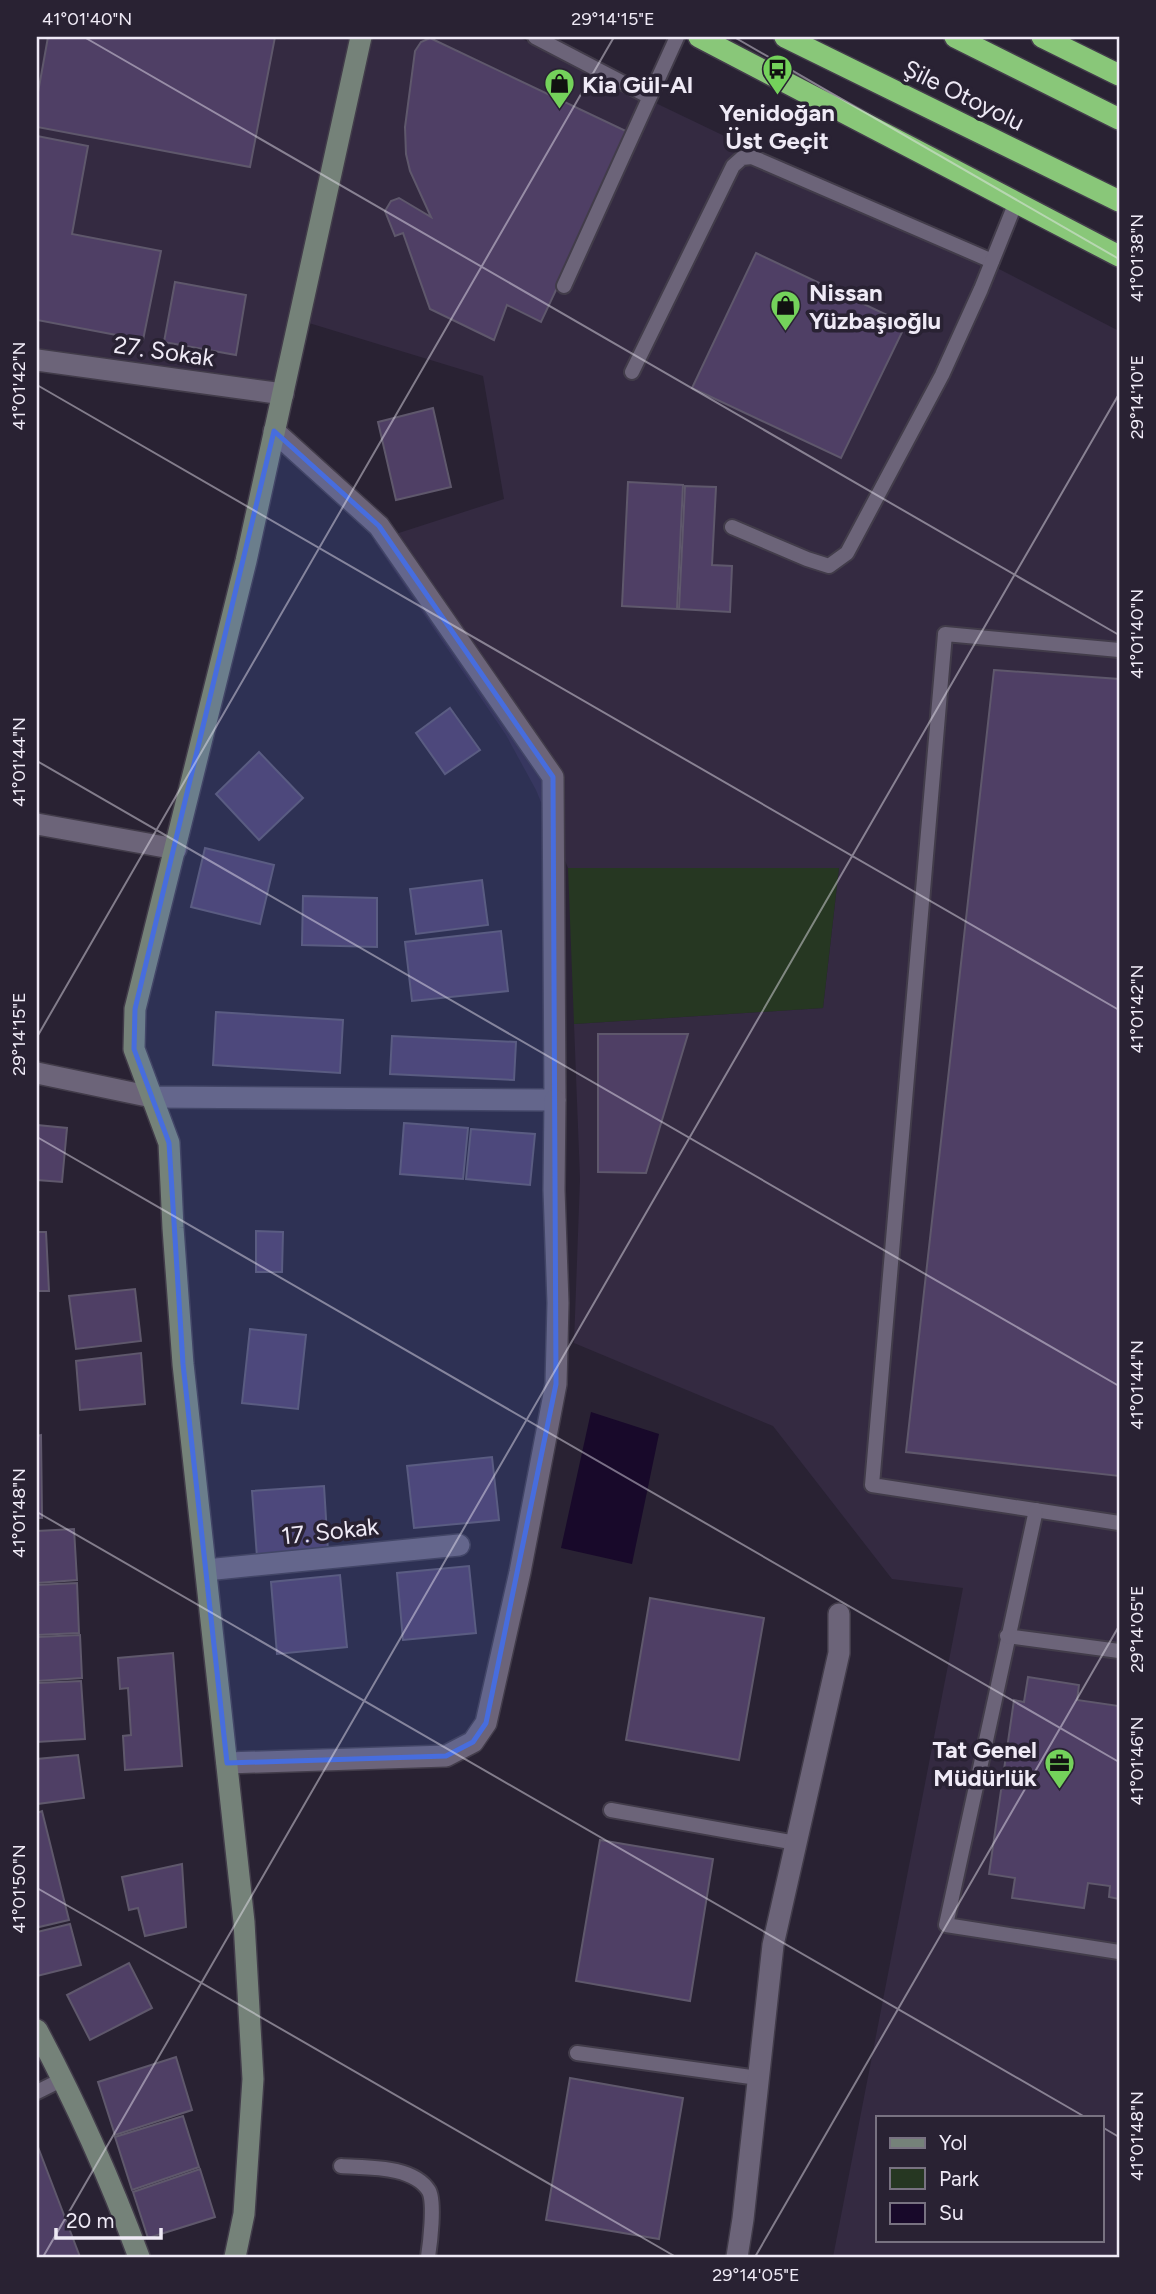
<svg xmlns="http://www.w3.org/2000/svg" width="1156" height="2294" font-family="Figtree,sans-serif">
  <rect width="100%" height="100%" fill="#292233"/>
  <path fill="#342a41" fill-rule="evenodd" d="M37 37H518L964 251 1119 331V2257H833L963 1588 892 1579 773 1426 574 1343 580 1179 574 1024 823 1008 839 868H568L536 790 506 735 374 541 504 499 483 376 299 320 291 385 37 360ZM878 2117H1102V2240H878Z"/>
  <polygon fill="#263722" points="568,868 839,868 823,1008 574,1024"/>
  <polygon fill="#18092a" points="591,1412 659,1434 632,1564 561,1548"/>
  <g fill="#4f3f65" stroke="#5f586c" stroke-width="2">
    <polygon points="48,37 275,37 250,167 37,127 37,98"/>
    <polygon points="430,38 630,133 541,322 507,305 494,340 430,309 403,233 395,236 385,211 391,201 399,198 431,217 410,171 406,154 405,127 415,51 421,42"/>
    <polygon points="37,136 88,146 72,234 161,251 143,340 37,320"/>
    <polygon points="756,253 906,324 841,458 692,388"/>
    <polygon points="175,282 246,295 236,355 164,342"/>
    <polygon points="433,408 451,487 396,500 378,422"/>
    <polygon points="628,482 683,485 677,609 622,606"/>
    <polygon points="685,486 716,487 712,565 732,566 730,612 679,609"/>
    <polygon points="994,670 1119,679 1119,1476 906,1452"/>
    <polygon points="450,708 480,750 445,774 416,733"/>
    <polygon points="259,752 303,798 259,840 216,794"/>
    <polygon points="205,848 274,865 260,924 191,907"/>
    <polygon points="482,880 488,925 416,934 410,889"/>
    <polygon points="303,896 377,898 377,947 302,945"/>
    <polygon points="501,931 508,991 412,1001 405,942"/>
    <polygon points="216,1012 343,1020 340,1073 213,1065"/>
    <polygon points="598,1034 688,1034 646,1173 598,1172"/>
    <polygon points="392,1036 516,1042 514,1080 390,1074"/>
    <polygon points="404,1123 468,1128 463,1179 400,1174"/>
    <polygon points="37,1125 67,1128 62,1182 37,1180"/>
    <polygon points="471,1129 535,1134 530,1185 466,1179"/>
    <polygon points="256,1231 283,1232 282,1272 256,1272"/>
    <polygon points="37,1232 46,1232 49,1291 37,1291"/>
    <polygon points="135,1289 141,1341 76,1349 69,1296"/>
    <polygon points="250,1329 306,1335 298,1409 242,1403"/>
    <polygon points="141,1353 145,1404 80,1410 76,1361"/>
    <polygon points="41,1435 42,1518 37,1518 37,1436"/>
    <polygon points="492,1457 499,1520 414,1528 407,1466"/>
    <polygon points="324,1486 328,1551 257,1557 252,1491"/>
    <polygon points="74,1529 77,1580 37,1583 37,1531"/>
    <polygon points="469,1566 476,1633 403,1640 397,1573"/>
    <polygon points="340,1575 347,1647 277,1654 271,1582"/>
    <polygon points="77,1583 79,1633 37,1635 37,1585"/>
    <polygon points="650,1598 764,1618 739,1760 626,1740"/>
    <polygon points="80,1635 82,1678 37,1681 37,1637"/>
    <polygon points="173,1653 182,1766 125,1770 123,1736 131,1735 128,1688 120,1689 118,1658"/>
    <polygon points="1028,1677 1079,1685 1077,1700 1119,1706 1119,1899 1109,1897 1110,1886 1088,1883 1084,1908 1012,1898 1015,1878 989,1874 1014,1700 1024,1702"/>
    <polygon points="81,1681 85,1739 37,1742 37,1683"/>
    <polygon points="78,1755 84,1798 37,1804 37,1759"/>
    <polygon points="42,1811 69,1920 39,1927 37,1924 37,1813"/>
    <polygon points="600,1840 713,1859 690,2001 576,1981"/>
    <polygon points="182,1864 186,1927 145,1936 138,1908 129,1910 122,1877"/>
    <polygon points="70,1924 81,1965 37,1976 37,1932"/>
    <polygon points="129,1963 152,2008 90,2040 67,1995"/>
    <polygon points="176,2057 192,2110 115,2135 98,2082"/>
    <polygon points="570,2078 683,2098 659,2239 546,2220"/>
    <polygon points="183,2116 199,2167 132,2190 115,2137"/>
    <polygon points="38,2147 80,2257 37,2257"/>
    <polygon points="200,2169 215,2217 148,2238 133,2192"/>
  </g>
  <g fill="none" stroke-linecap="round" stroke-linejoin="round">
    <defs>
      <g id="lane">
        <polyline points="535,37 648,96"/>
        <polyline points="564,286 677,37"/>
        <polyline points="632,372 733,166 742,158 752,157 992,261"/>
        <polyline points="732,527 807,559 829,566 847,553 942,375 981,289 1016,202"/>
        <polyline points="1119,650 945,634 872,1485 1119,1523"/>
        <polyline points="1036,1510 946,1925 1119,1952"/>
        <polyline points="1007,1636 1119,1651"/>
        <polyline points="611,1810 796,1843"/>
        <polyline points="577,2053 758,2078"/>
        <polyline points="37,2092 63,2079"/>
        <path d="M341 2166C367 2168 413 2165 429 2191 435 2203 430 2244 428 2257"/>
      </g>
      <g id="street">
        <polyline points="37,360 283,394"/>
        <polyline points="37,824 176,849"/>
        <polyline points="37,1073 152,1097 555,1100 553,777 379,526 274,431"/>
        <polyline points="206,1570 459,1545"/>
        <polyline points="227,1763 446,1756 473,1742 486,1723 520,1572 556,1384 558,1303 554,1190 555,1100"/>
        <polyline points="737,2257 743,2219 773,1945 839,1653 839,1614"/>
      </g>
      <g id="secondary">
        <path d="M37 2030C76 2103 110 2179 139 2257"/>
        <polyline points="235,2257 244,2214 253,2079 244,1922 183,1364 173,1228 169,1143 134,1049 135,1009 246,561 361,37"/>
      </g>
      <g id="highway">
        <polyline points="699,37 1119,256"/>
        <polyline points="785,37 1119,201"/>
        <polyline points="955,37 1119,119"/>
        <polyline points="1042,37 1119,75"/>
      </g>
    </defs>
    <use href="#lane" stroke="#423c4a" stroke-width="18"/>
    <use href="#street" stroke="#423c4a" stroke-width="24"/>
    <use href="#secondary" stroke="#423c4a" stroke-width="24"/>
    <use href="#highway" stroke="#423c4a" stroke-width="24"/>
    <use href="#lane" stroke="#6c6479" stroke-width="14"/>
    <use href="#street" stroke="#6c6479" stroke-width="21"/>
    <use href="#secondary" stroke="#758279" stroke-width="21"/>
    <use href="#highway" stroke="#89c779" stroke-width="21"/>
  </g>
  <path fill="#476dde" fill-opacity="0.2" stroke="#476dde" stroke-width="5" stroke-linejoin="round" d="M274 431 379 526 553 777 556 1384 486 1723 473 1742 446 1756 227 1763 183 1364 169 1143 134 1049 135 1009Z"/>
  <path fill="none" stroke="#efeaf6" stroke-width="2" stroke-opacity="0.45" d="M84 37 1119 635M734 37 1119 259M37 385 1119 1010M37 761 1119 1386M37 1037 614 37M37 1137 1119 1762M37 1512 1085 2117M37 1888 676 2257M1102 2127 1119 2137M43 2257 1119 394M755 2257 1119 1626"/>
  <defs>
    <symbol id="bus-pin" viewBox="-11 -11 22 30"><path d="M0 17L-7.5 6A9.5 9.5 0 1 1 7.5 6Z" fill="#74d25b" stroke="#292233"/><path d="M-5-6H5V4H4V6H2V4H-2V6H-4V4H-5ZM-3.5-4V0h7V-4ZM-3.5 1.2v1.5H-2V1.2ZM2 1.2v1.5H3.5V1.2Z" fill="#111"/></symbol>
    <symbol id="shop-pin" viewBox="-11 -11 22 30"><path d="M0 17L-7.5 6A9.5 9.5 0 1 1 7.5 6Z" fill="#74d25b" stroke="#292233"/><path d="M-5-2.5h2.3a2.7 3.5 0 0 1 5.4 0H5L5.5 6h-11ZM-1.5-2.5h3a1.5 2.3 0 0 0-3 0Z" fill="#111"/></symbol>
    <symbol id="office-pin" viewBox="-11 -11 22 30"><path d="M0 17L-7.5 6A9.5 9.5 0 1 1 7.5 6Z" fill="#74d25b" stroke="#292233"/><path d="M-6-3h4V-5.5h4V-3h4V5H-6ZM-1-4.5V-3h2v-1.5ZM-6 0V1H6V0Z" fill="#111"/></symbol>
  </defs>
  <g fill-rule="evenodd">
    <use href="#bus-pin" x="760" y="52" width="35" height="47"/>
    <use href="#shop-pin" x="542" y="66" width="35" height="47"/>
    <use href="#shop-pin" x="768" y="288" width="35" height="47"/>
    <use href="#office-pin" x="1042" y="1746" width="35" height="47"/>
  </g>
  <g text-anchor="middle" dominant-baseline="central" stroke-width="7" stroke-linejoin="round" paint-order="stroke">
    <g font-size="24" font-weight="bold" fill="#efeaf6" stroke="#292233" text-anchor="start">
      <text x="582" y="84">Kia Gül-Al</text>
      <text x="777" y="112" text-anchor="middle">Yenidoğan<tspan x="777" dy="28">Üst Geçit</tspan></text>
      <text x="809" y="292">Nissan<tspan x="809" dy="28">Yüzbaşıoğlu</tspan></text>
      <text x="1037" y="1749" text-anchor="end">Tat Genel<tspan x="1037" dy="28">Müdürlük</tspan></text>
    </g>
    <g font-size="24" fill="#efeaf6" stroke="#292233">
      <text transform="translate(964 95) rotate(26)">Şile Otoyolu</text>
      <text transform="translate(164 351) rotate(8)">27. Sokak</text>
      <text transform="translate(330 1531) rotate(-6)">17. Sokak</text>
    </g>
  </g>
  <rect width="1156" height="2294" fill="none" stroke="#292233" stroke-width="77"/>
  <rect x="876" y="2116" width="228" height="126" fill="#292233" stroke="#787281" stroke-width="2"/>
  <rect x="890" y="2138" width="35" height="10" fill="#758279" stroke="#787281" stroke-width="2"/>
  <text x="939" y="2150" font-size="21" fill="#efeaf6">Yol</text>
  <rect x="890" y="2168" width="35" height="21" fill="#263722" stroke="#787281" stroke-width="2"/>
  <text x="939" y="2186" font-size="21" fill="#efeaf6">Park</text>
  <rect x="890" y="2203" width="35" height="21" fill="#18092a" stroke="#787281" stroke-width="2"/>
  <text x="939" y="2220" font-size="21" fill="#efeaf6">Su</text>
  <path d="M56 2228v10h105v-10" fill="none" stroke="#efeaf6" stroke-width="3.5"/>
  <text x="66" y="2228" font-size="21" fill="#efeaf6" stroke="#292233" stroke-width="5" paint-order="stroke">20 m</text>
  <rect x="38" y="38" width="1080" height="2218" fill="none" stroke="#efeaf6" stroke-width="2.5"/>
  <g font-size="18" text-anchor="middle" fill="#efeaf6">
    <text x="87" y="25">41°01'40"N</text>
    <text x="613" y="25">29°14'15"E</text>
    <text transform="translate(1137 258) rotate(-90)" y="6">41°01'38"N</text>
    <text transform="translate(19 386) rotate(-90)" y="6">41°01'42"N</text>
    <text transform="translate(1137 397) rotate(-90)" y="6">29°14'10"E</text>
    <text transform="translate(1137 634) rotate(-90)" y="6">41°01'40"N</text>
    <text transform="translate(19 762) rotate(-90)" y="6">41°01'44"N</text>
    <text transform="translate(1137 1009) rotate(-90)" y="6">41°01'42"N</text>
    <text transform="translate(19 1034) rotate(-90)" y="6">29°14'15"E</text>
    <text transform="translate(1137 1385) rotate(-90)" y="6">41°01'44"N</text>
    <text transform="translate(19 1513) rotate(-90)" y="6">41°01'48"N</text>
    <text transform="translate(1137 1629) rotate(-90)" y="6">29°14'05"E</text>
    <text transform="translate(1137 1761) rotate(-90)" y="6">41°01'46"N</text>
    <text transform="translate(19 1889) rotate(-90)" y="6">41°01'50"N</text>
    <text transform="translate(1137 2136) rotate(-90)" y="6">41°01'48"N</text>
    <text x="756" y="2281">29°14'05"E</text>
  </g>
</svg>
